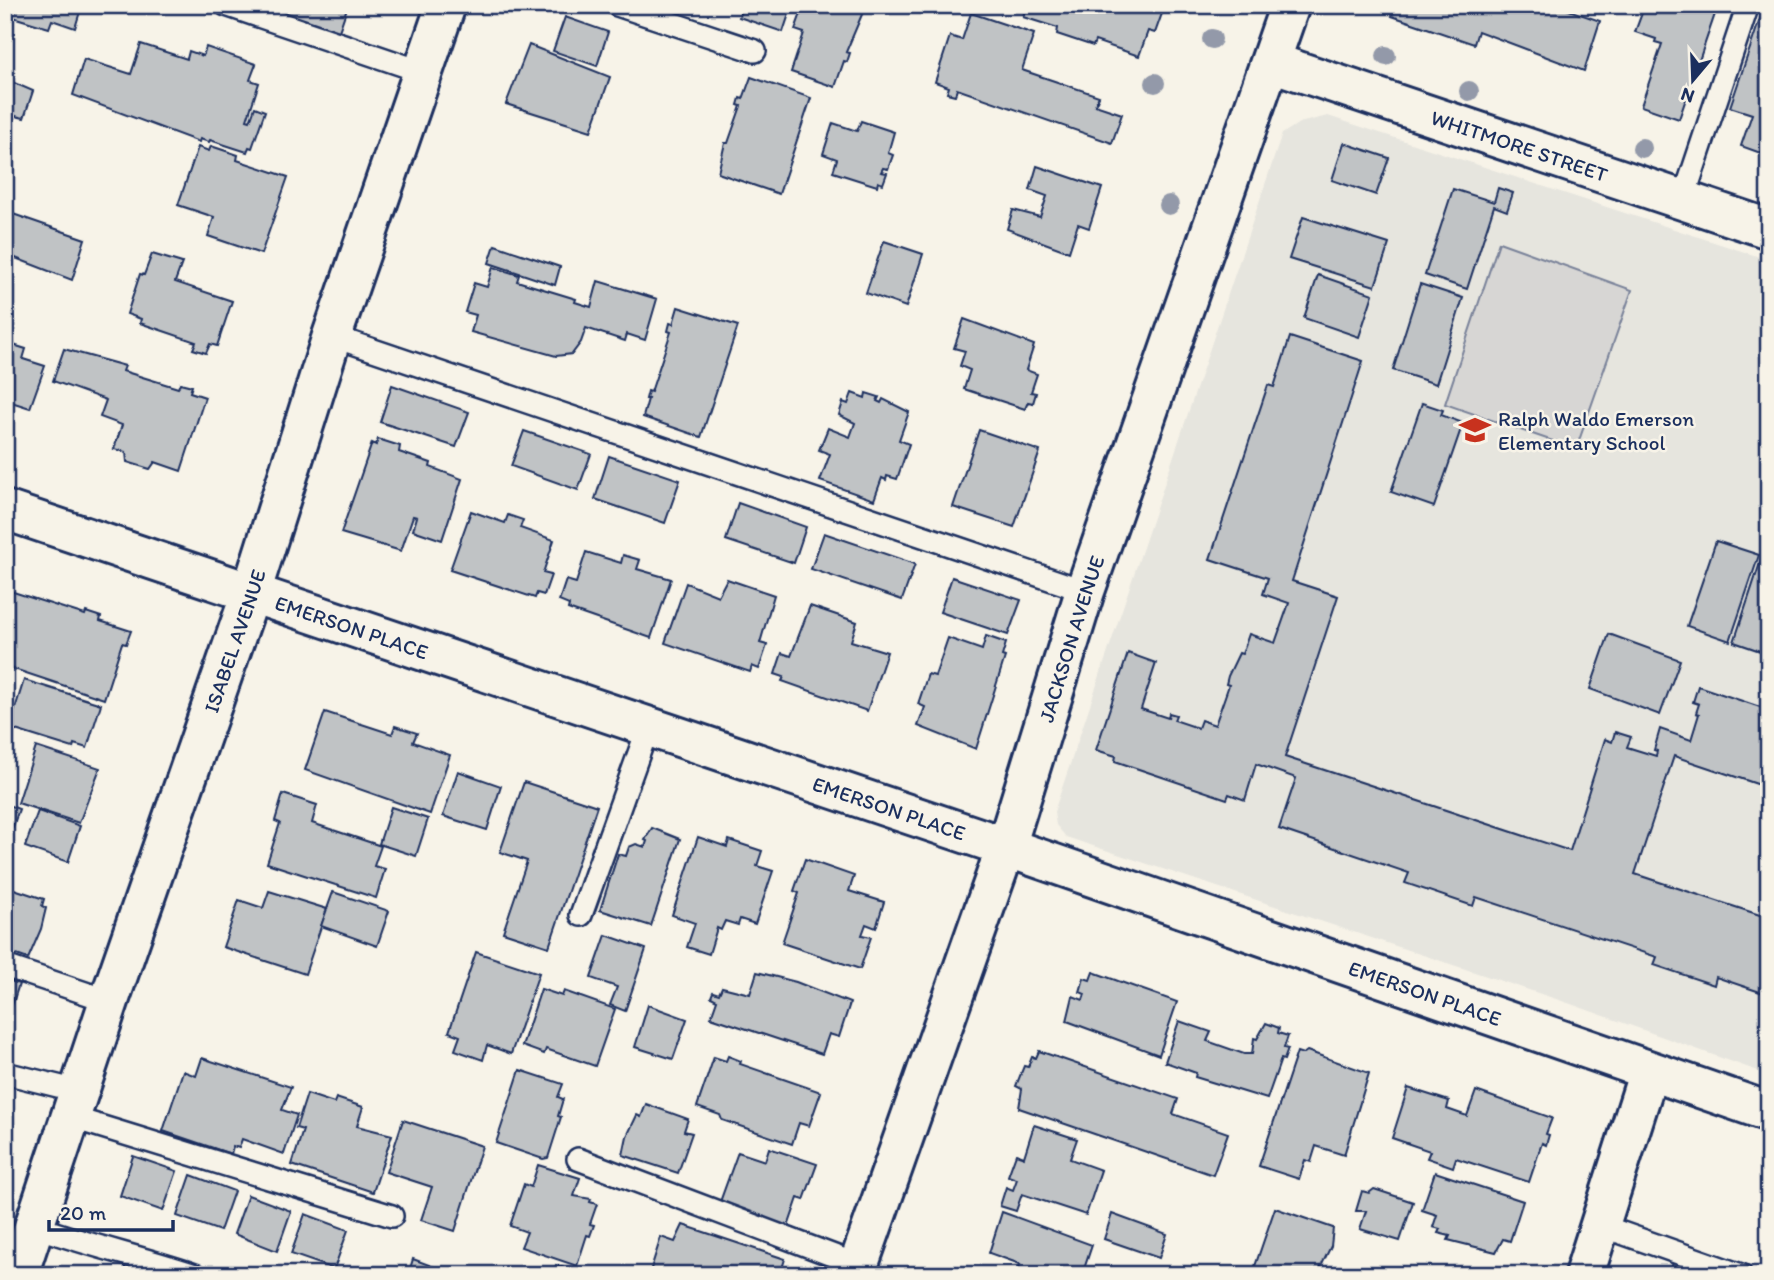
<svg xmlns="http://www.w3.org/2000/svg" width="1774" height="1280" font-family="Itim,sans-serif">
  <rect width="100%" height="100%" fill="#f7f3e8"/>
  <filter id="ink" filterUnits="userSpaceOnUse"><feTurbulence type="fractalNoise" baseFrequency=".0143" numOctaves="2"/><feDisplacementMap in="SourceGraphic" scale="14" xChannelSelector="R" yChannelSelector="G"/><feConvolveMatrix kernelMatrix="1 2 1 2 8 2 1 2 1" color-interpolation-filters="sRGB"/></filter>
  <g filter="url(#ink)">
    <polygon fill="#e6e5de" points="1328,116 1769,260 1769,1075 1568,1003 1066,837 1056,825 1054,812 1282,134 1299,123"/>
    <polygon fill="#d7d6d4" stroke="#798299" stroke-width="2" points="1499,242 1632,290 1576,449 1445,404"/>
    <g fill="#c0c3c5" stroke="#1b2f5e" stroke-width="2">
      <polygon points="5,5 82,5 75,28 52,20 49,28 13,17 15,11 5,8"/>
      <polygon points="277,5 348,5 337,37 273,15"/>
      <polygon points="736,5 792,5 783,32 739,17 742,7"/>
      <polygon points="804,5 866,5 846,52 850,53 847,62 844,61 835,87 791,72 804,33 795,30"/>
      <polygon points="1026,5 1165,5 1155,33 1148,31 1139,56 1095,41 1093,46 1057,34 1058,28 1023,17"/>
      <polygon points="1395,5 1555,5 1600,21 1584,71 1478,31 1474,44 1392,16"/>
      <polygon points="1645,5 1706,5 1704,10 1715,14 1679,119 1641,106 1662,44 1655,42 1656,39 1635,32"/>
      <polygon points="1764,7 1769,9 1769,156 1741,146 1752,114 1730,107"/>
      <polygon points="971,13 1034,34 1022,70 1099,96 1095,105 1122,114 1112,143 957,89 955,95 947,93 949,87 935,82 950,36 962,40"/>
      <polygon points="565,17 608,32 597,66 553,51"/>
      <polygon points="141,44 187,59 189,51 203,56 206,47 256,64 250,80 259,83 247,120 250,121 255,107 265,111 252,148 249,147 247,152 210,140 209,142 200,139 199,142 73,95 84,59 131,74"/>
      <polygon points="529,45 610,77 591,131 506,104"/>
      <polygon points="751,77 811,98 779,194 718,173 725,143 728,143 741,106 738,105 740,98 743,99"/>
      <polygon points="5,79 33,91 24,118 11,115 6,133"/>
      <polygon points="861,121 894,132 888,153 893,155 888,169 883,168 881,172 887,173 883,184 878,182 877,186 833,172 837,159 823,154 833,123 857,131"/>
      <polygon points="1344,143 1389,158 1376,195 1332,180"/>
      <polygon points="211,146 238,155 237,160 288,177 261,254 208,236 214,217 178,205 198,147 209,151"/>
      <polygon points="1037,166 1102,188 1089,228 1078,224 1069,252 1007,229 1013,210 1040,217 1047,196 1030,190"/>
      <polygon points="1498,188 1513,193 1507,211 1494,206 1467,289 1425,275 1453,189 1494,202"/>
      <polygon points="10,213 85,239 72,280 5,254 5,228"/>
      <polygon points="1303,217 1389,244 1375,286 1289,259"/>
      <polygon points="884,241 923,254 906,307 866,293"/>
      <polygon points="495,245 560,267 555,285 489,263"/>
      <polygon points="152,254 182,263 175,282 232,301 217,346 210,344 206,353 193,349 196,342 140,323 141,319 127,314 140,274 144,275"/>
      <polygon points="493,267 519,275 517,281 576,299 575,302 591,307 598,281 657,299 645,340 627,334 625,341 586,328 581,342 572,354 556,356 471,332 476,315 465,312 474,283 487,287"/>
      <polygon points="1318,275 1373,294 1359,337 1304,318"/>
      <polygon points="1420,284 1463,298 1436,384 1393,370"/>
      <polygon points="678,307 738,326 701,437 643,417 648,399 646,399 648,391 651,392 671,332 668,331 670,323 673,324"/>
      <polygon points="964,319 1034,345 1026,370 1037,374 1031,392 1036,393 1033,403 1028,402 1025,409 964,389 970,370 960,366 965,351 954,348"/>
      <polygon points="5,323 13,325 7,343 26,349 23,359 45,366 30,408 5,400"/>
      <polygon points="1290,337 1363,361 1292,581 1338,596 1285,757 1570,851 1605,739 1612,742 1615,732 1631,737 1627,747 1656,756 1657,751 1654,750 1660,729 1691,740 1699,714 1696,713 1699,704 1693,702 1698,686 1769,710 1769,788 1674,756 1635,874 1769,918 1769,995 1716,977 1714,985 1654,965 1657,957 1476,897 1473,906 1405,883 1409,873 1279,829 1296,778 1256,764 1245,800 1229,794 1227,799 1115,761 1116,756 1096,750 1128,653 1156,663 1141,709 1168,718 1169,713 1176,715 1174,720 1198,728 1201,720 1215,725 1229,685 1226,684 1228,676 1239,653 1242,654 1249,634 1275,643 1289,603 1263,594 1268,578 1210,559 1268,385 1274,387"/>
      <polygon points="64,349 125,366 123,371 178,388 180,383 192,386 190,392 205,397 181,471 155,462 150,469 127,462 126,452 114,449 122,425 100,417 106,400 53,381"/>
      <polygon points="392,385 469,412 456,447 380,422"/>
      <polygon points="852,393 865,398 866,393 879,397 877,401 881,403 883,399 909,412 899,440 909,444 897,479 887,476 886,480 882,478 874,500 820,481 830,454 819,450 828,428 850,437 855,423 839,415 843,402 848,404"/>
      <polygon points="1422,403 1443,410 1441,415 1463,423 1434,507 1391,492"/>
      <polygon points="979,430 1040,451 1014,527 953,507"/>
      <polygon points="524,431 591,454 578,490 511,466"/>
      <polygon points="378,439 400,446 399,452 431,463 430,467 462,479 442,540 413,530 417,517 413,516 401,551 341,533 372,443 376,445"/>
      <polygon points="609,456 680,480 665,523 595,499"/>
      <polygon points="738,503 806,527 794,563 726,540"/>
      <polygon points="471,511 505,523 508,515 523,520 520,528 554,540 543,573 551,575 544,595 537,593 535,598 450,570"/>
      <polygon points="824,533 915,564 902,600 811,569"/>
      <polygon points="1716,541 1759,555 1730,641 1687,626"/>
      <polygon points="586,552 621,563 623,555 640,560 637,569 671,579 651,638 568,609 569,605 559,601 566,580 576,583"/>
      <polygon points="1762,557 1769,559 1769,654 1734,642"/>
      <polygon points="952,577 1021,600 1008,635 940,612"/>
      <polygon points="727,579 774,595 760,643 767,645 759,669 752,666 750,672 665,643 686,583 718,596"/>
      <polygon points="7,590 85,615 86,612 101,617 100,621 131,631 126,644 122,643 104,699 5,666"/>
      <polygon points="810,606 857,622 851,641 887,652 867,711 782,681 784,677 775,674 782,653 791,656"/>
      <polygon points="1609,634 1680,660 1660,715 1590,689"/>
      <polygon points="986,636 1006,643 1002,656 1005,657 976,749 918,726 925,707 918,704 928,674 935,676 948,638 982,650"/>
      <polygon points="24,680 101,704 87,748 74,744 73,748 9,728"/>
      <polygon points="325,712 392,734 395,726 417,733 413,742 450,755 430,814 305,770"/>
      <polygon points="36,747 100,768 79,823 18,803"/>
      <polygon points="458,771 501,786 487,830 443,816"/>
      <polygon points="524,782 597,806 549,947 503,932 527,861 500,852"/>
      <polygon points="283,794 317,805 312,823 381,846 374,866 385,869 376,898 267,863 280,823 275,821"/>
      <polygon points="5,804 19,809 5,850"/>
      <polygon points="391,807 428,819 416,856 379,844"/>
      <polygon points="38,811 80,826 68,862 25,847"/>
      <polygon points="652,828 680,839 651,926 600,910 618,854 626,856 629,847 636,844 645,847 647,841 645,840"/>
      <polygon points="698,837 727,847 729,840 762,851 757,866 773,871 755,924 740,919 738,925 725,921 721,930 717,928 709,954 687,947 695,923 672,915"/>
      <polygon points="805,859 854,876 849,891 884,902 876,928 866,924 862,935 871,937 860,969 782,943 799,893 794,891"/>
      <polygon points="5,886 44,899 42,906 46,908 41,929 28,959 5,951"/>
      <polygon points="269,891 327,909 305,974 223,947 239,900 263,908"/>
      <polygon points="333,892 389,911 377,946 321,926"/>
      <polygon points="606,935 646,949 625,1011 610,1005 617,987 591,978"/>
      <polygon points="476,952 539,973 511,1054 487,1045 483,1060 455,1050 460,1036 449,1032"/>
      <polygon points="757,972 796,982 850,1003 839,1037 829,1034 822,1054 711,1017 717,1000 711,997 713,992 719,994 722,987 750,994"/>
      <polygon points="1093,972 1177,1002 1159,1055 1067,1021 1073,996 1083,1000 1085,994 1080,992 1084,978 1090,980"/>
      <polygon points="5,979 19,984 5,1027"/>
      <polygon points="541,989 562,996 564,991 615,1009 595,1066 546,1049 544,1054 522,1046"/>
      <polygon points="648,1005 687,1019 673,1059 635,1047"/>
      <polygon points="1179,1021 1211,1032 1207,1041 1244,1054 1252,1054 1254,1038 1257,1039 1266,1023 1279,1028 1278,1033 1288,1036 1284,1048 1288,1049 1284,1060 1281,1059 1267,1099 1195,1077 1196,1073 1165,1062"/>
      <polygon points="1039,1051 1178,1099 1173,1114 1228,1133 1213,1175 1019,1108 1022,1089 1016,1086 1024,1066 1028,1067 1032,1057 1036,1058"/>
      <polygon points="1307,1051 1369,1073 1344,1155 1316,1146 1311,1162 1305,1160 1299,1179 1259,1166 1297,1052 1303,1054"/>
      <polygon points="728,1056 741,1061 740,1064 821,1092 809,1126 799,1123 792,1144 722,1120 720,1115 697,1107 714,1057 726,1061"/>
      <polygon points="202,1058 291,1087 282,1110 297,1115 284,1154 242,1139 239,1148 233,1146 231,1154 163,1131 183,1071 196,1076"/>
      <polygon points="520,1070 563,1084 558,1097 563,1099 558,1116 561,1117 548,1158 543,1159 496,1143"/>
      <polygon points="1408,1088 1449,1101 1447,1109 1467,1116 1476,1091 1552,1118 1546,1134 1549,1135 1546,1145 1542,1143 1529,1182 1456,1158 1453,1167 1427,1158 1430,1151 1392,1138"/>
      <polygon points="307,1094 334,1103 336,1098 363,1107 357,1126 392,1135 373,1192 292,1165 303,1130 296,1128"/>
      <polygon points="646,1104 688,1119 684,1131 692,1133 678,1173 623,1155 627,1136 637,1115 641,1117"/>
      <polygon points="403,1120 482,1146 455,1231 421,1220 432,1187 386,1172"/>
      <polygon points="1034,1125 1077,1139 1070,1159 1101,1170 1086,1215 1022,1194 1016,1211 1000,1206 1006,1187 1013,1190 1017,1179 1008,1176 1016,1154 1024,1157"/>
      <polygon points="769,1148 817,1164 804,1200 798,1198 788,1227 720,1202 738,1152 765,1161"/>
      <polygon points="133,1156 177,1171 163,1211 120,1196"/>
      <polygon points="538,1165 580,1178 574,1196 591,1199 590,1202 597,1204 590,1224 594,1225 590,1236 587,1235 577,1266 521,1247 527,1232 510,1226 524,1184 531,1187"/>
      <polygon points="1435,1172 1523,1201 1510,1241 1503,1239 1496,1252 1448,1240 1450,1236 1438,1233 1440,1229 1433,1227 1437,1215 1422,1210"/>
      <polygon points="191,1175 234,1191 220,1231 177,1216"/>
      <polygon points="1374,1189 1413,1202 1400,1241 1360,1229 1366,1211 1356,1211 1362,1191 1369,1193"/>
      <polygon points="248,1195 291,1211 277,1251 234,1234"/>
      <polygon points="1275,1208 1333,1228 1331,1246 1317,1275 1252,1275"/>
      <polygon points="1002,1212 1092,1245 1082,1275 1017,1275 1020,1264 989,1253"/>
      <polygon points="305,1214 348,1230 334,1269 291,1254"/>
      <polygon points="1112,1214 1167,1234 1159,1258 1104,1239"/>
      <polygon points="683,1225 785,1259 780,1275 649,1275 661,1237 675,1242"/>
      <polygon points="1676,1256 1707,1267 1705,1275 1668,1275"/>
      <polygon points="128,1257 180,1275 123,1275"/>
      <polygon points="413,1259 445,1271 444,1275 408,1275"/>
      <polygon points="556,1265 584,1275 552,1275"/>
    </g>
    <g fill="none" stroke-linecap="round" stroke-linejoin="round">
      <defs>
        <g id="service">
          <polyline points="226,5 423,72"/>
          <polyline points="617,5 755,51"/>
          <polyline points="1683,200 1748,5"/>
          <polyline points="332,336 1085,591"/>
          <polyline points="581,915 648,728"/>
          <polyline points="5,966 109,1001"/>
          <polyline points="5,1073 78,1091"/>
          <polyline points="70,1117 392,1216"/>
          <polyline points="578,1159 858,1265"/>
          <path d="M34 1226C87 1245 141 1257 195 1275"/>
          <polyline points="1602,1226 1741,1275"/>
        </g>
        <g id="minor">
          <path id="s1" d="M1271 62 1769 229"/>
          <path id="s2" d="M18 1275 109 1001 251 593 332 336 446 5"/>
          <path id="s3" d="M855 1275 1006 847 1085 591 1290 5"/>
          <polyline points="1584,1275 1649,1071"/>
        </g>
        <g id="tertiary">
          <path id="s4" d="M5 510 1006 847 1769 1112"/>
        </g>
      </defs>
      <use href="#service" stroke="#1b2f5e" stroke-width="26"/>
      <use href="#minor" stroke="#1b2f5e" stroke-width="44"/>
      <use href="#tertiary" stroke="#1b2f5e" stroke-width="44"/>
      <use href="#service" stroke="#f7f3e8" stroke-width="21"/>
      <use href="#minor" stroke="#f7f3e8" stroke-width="38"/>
      <use href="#tertiary" stroke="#f7f3e8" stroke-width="38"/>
    </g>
    <g fill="#9399a9">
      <circle cx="1212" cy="39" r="10"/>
      <circle cx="1386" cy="56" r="10"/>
      <circle cx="1155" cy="83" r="10"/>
      <circle cx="1469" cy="91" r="10"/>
      <circle cx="1642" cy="148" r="10"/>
      <circle cx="1169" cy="205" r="10"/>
    </g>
  </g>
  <defs>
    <symbol id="school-bare" viewBox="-9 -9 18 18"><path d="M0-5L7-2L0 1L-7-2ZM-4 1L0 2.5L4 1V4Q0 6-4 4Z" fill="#c8321e" stroke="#f7f3e8" stroke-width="2.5" paint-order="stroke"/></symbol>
  </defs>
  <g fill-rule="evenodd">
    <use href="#school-bare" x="1453" y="408" width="44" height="44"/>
  </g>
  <g text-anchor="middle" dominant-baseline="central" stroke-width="5" stroke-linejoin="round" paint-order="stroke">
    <g font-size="21" fill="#1b2f5e" stroke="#f7f3e8">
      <text stroke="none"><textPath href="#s1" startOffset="262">WHITMORE STREET</textPath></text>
      <text stroke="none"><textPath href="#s4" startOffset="366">EMERSON PLACE</textPath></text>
      <text stroke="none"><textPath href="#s3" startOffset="672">JACKSON AVENUE</textPath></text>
      <text stroke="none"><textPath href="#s2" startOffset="670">ISABEL AVENUE</textPath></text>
      <text stroke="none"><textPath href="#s4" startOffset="933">EMERSON PLACE</textPath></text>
      <text stroke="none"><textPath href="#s4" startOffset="1500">EMERSON PLACE</textPath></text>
    </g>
    <g font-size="21" fill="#1b2f5e" stroke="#f7f3e8" text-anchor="start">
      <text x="1498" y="418">Ralph Waldo Emerson<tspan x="1498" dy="24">Elementary School</tspan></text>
    </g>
  </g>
  <rect width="1774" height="1280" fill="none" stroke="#f7f3e8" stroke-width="28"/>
  <rect x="14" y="14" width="1746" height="1252" fill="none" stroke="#1b2f5e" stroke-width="2.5" filter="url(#ink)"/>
  <g transform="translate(1693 80) rotate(199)" stroke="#f7f3e8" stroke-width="5" paint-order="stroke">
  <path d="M0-5L12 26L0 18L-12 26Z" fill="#1b2f5e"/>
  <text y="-10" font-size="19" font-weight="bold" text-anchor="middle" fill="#1b2f5e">N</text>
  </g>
  <path d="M49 1220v10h124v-10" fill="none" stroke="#1b2f5e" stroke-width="3.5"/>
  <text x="60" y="1220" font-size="21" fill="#1b2f5e" stroke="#f7f3e8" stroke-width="5" paint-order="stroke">20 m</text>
</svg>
